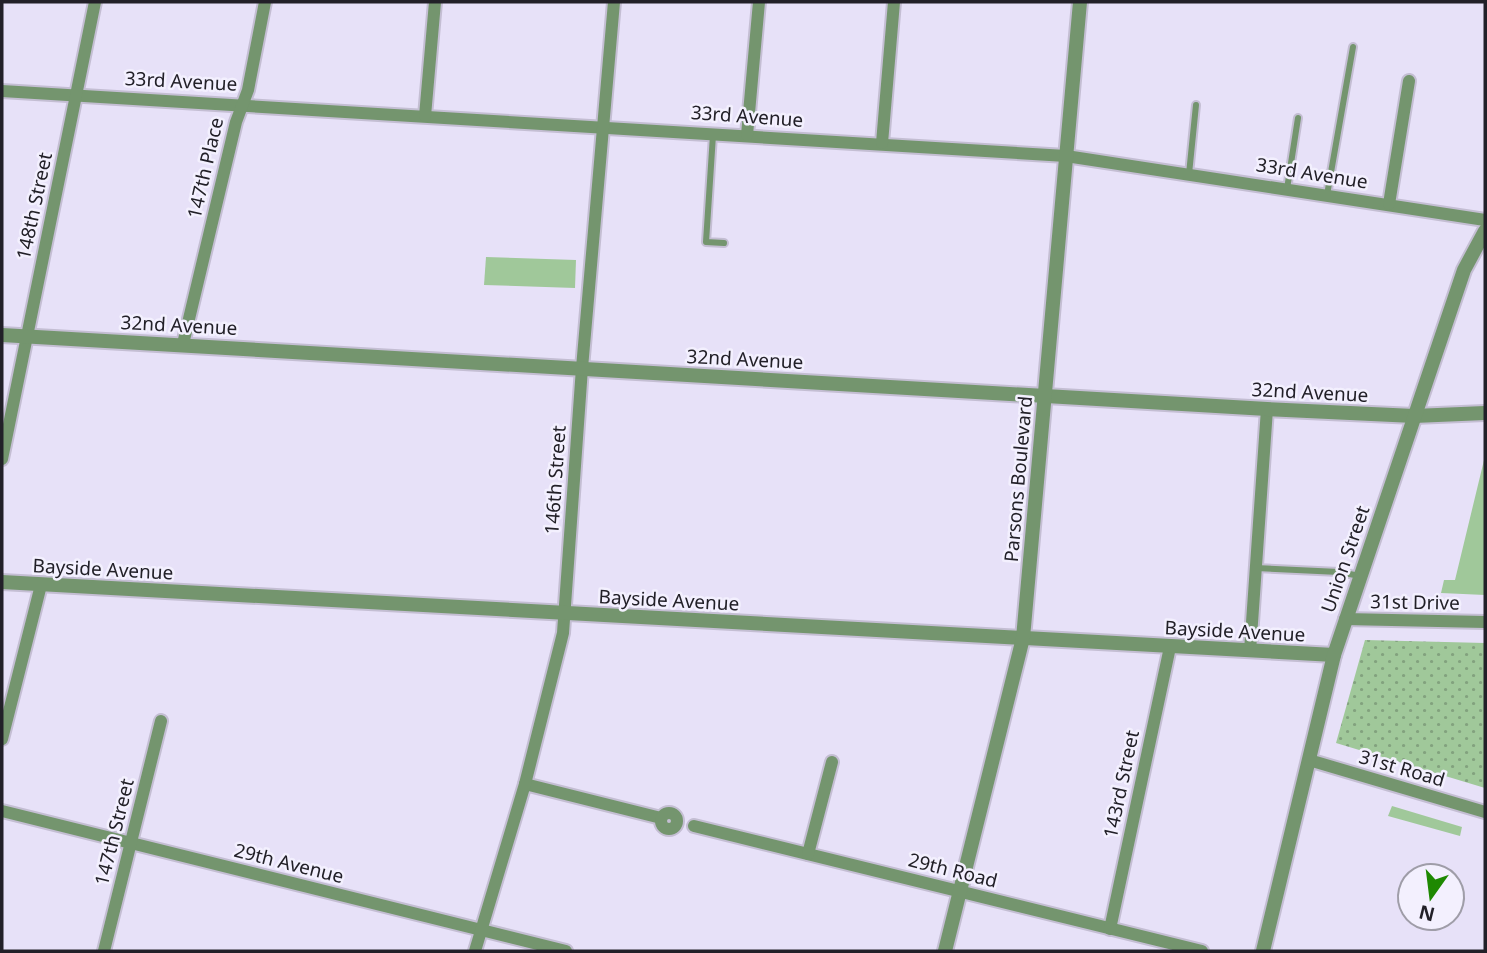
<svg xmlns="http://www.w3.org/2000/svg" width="1487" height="953" font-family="'Noto Sans',sans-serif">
  <defs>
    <pattern id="park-dots" width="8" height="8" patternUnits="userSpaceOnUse" patternTransform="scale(1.75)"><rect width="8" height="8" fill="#a0c89a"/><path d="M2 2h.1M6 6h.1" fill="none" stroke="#82a27e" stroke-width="1.8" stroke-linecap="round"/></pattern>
  </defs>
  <rect width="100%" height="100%" fill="#e7e1f8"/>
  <g fill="#a0c89a">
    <polygon points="486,257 576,260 575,288 484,285"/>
    <polygon points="1485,456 1485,595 1441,593 1444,580 1455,580"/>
    <polygon points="1392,806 1462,827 1460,836 1388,816"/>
  </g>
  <polygon fill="url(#park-dots)" points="1365,640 1485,643 1485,788 1336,743"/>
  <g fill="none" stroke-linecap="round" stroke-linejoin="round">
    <defs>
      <g id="service">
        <polyline points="713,135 706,242 724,243"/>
        <polyline points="1189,174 1196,105"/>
        <polyline points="1287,189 1298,118"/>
        <polyline points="1327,195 1353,47"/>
        <polyline points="1256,568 1339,572 1360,576"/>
      </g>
      <g id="minor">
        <polyline points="2,91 1066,156 1485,220"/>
        <polyline points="425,116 435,2"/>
        <polyline points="747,135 759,2"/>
        <polyline points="882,143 894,2"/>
        <polyline points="1389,204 1409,81"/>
        <polyline points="183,344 236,122 248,90 265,2"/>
        <polyline points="2,459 95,2"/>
        <polyline points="1345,619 1485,622"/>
        <polyline points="1250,651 1267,409"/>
        <polyline points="2,739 41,585"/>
        <polyline points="1309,760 1485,812"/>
        <polyline points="525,784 661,818"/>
        <polyline points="2,811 566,951"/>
        <circle cx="669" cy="821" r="8"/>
        <polyline points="694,826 1202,951"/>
        <polyline points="808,854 832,762"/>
        <polyline points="1110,929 1170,647"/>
        <polyline points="104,951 161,721"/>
        <polyline points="475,951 525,784 563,633 582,368 614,2"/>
      </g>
      <g id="tertiary">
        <polyline points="2,335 1267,409 1414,416 1485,413"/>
        <polyline points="2,582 1334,655"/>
        <polyline points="945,951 1023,638 1080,2"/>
        <polyline points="1263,951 1334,655 1464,270 1485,231"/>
      </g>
    </defs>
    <use href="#service" stroke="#c4bed3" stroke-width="10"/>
    <use href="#minor" stroke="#c4bed3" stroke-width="16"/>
    <use href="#tertiary" stroke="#c4bed3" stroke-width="18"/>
    <use href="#service" stroke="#74956e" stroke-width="6"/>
    <use href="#minor" stroke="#74956e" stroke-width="12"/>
    <use href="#tertiary" stroke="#74956e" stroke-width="14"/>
  </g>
  <g text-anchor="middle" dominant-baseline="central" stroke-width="5" stroke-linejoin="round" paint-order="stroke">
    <g font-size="19" fill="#222028" stroke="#f3f0fe">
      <text transform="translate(181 81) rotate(3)">33rd Avenue</text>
      <text transform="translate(747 116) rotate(4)">33rd Avenue</text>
      <text transform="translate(205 168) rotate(-77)">147th Place</text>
      <text transform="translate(1312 173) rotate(9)">33rd Avenue</text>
      <text transform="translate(34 206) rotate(-78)">148th Street</text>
      <text transform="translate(179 325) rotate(3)">32nd Avenue</text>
      <text transform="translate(745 359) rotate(3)">32nd Avenue</text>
      <text transform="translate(1310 392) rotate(3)">32nd Avenue</text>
      <text transform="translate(1018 479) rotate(-85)">Parsons Boulevard</text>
      <text transform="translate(555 480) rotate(-86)">146th Street</text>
      <text transform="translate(1345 559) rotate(-71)">Union Street</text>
      <text transform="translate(103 569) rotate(3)">Bayside Avenue</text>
      <text transform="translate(669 600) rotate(3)">Bayside Avenue</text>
      <text transform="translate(1415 602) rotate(1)">31st Drive</text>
      <text transform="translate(1235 631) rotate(3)">Bayside Avenue</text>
      <text transform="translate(1402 768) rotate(16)">31st Road</text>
      <text transform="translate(1121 784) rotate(-78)">143rd Street</text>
      <text transform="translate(114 832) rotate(-76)">147th Street</text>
      <text transform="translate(289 863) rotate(14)">29th Avenue</text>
      <text transform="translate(953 870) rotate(14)">29th Road</text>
    </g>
  </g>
  <rect width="1487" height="953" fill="none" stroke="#222028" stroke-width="7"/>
  <g transform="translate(1431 897) rotate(194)"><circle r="33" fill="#f3f0fe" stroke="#9f9da8" stroke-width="2"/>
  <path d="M0-5L12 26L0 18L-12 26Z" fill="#1e8902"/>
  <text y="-10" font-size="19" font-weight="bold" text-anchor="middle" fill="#222028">N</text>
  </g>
</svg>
